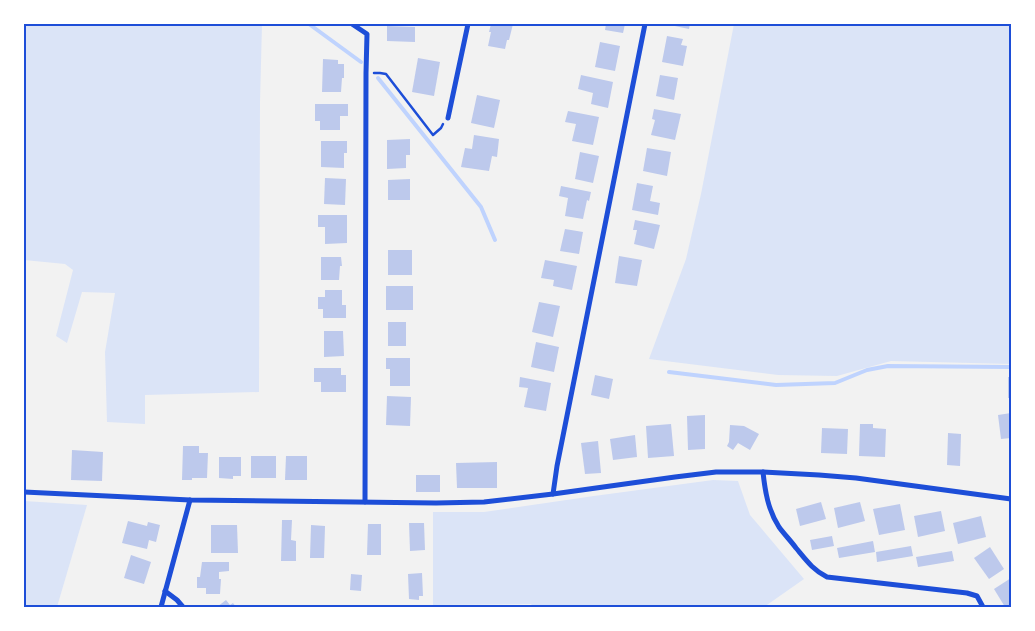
<svg xmlns="http://www.w3.org/2000/svg" width="1035" height="631" font-family="Quicksand,sans-serif">
  <rect width="100%" height="100%" fill="#f2f2f2"/>
  <g fill="#dbe4f7">
    <polygon points="24,24 262,24 260,102 259,392 145,395 145,424 107,422 105,352 115,293 82,292 67,343 56,336 73,270 65,264 24,260"/>
    <polygon points="734,24 1011,24 1011,364 891,361 837,376 778,375 649,359 686,259 701,194"/>
    <polygon points="713,480 738,481 750,515 804,579 764,607 533,607 531,604 433,605 433,512 484,512 594,496"/>
    <polygon points="24,501 87,505 57,607 24,607"/>
  </g>
  <g fill="none" stroke-linecap="round" stroke-linejoin="round">
    <g stroke="#bfd3fe" stroke-width="4">
      <polyline points="309,24 361,62"/>
      <polyline points="378,78 481,207 495,240"/>
      <polyline points="669,372 776,385 835,383 867,370 888,366 1011,367"/>
    </g>
  </g>
  <g fill="#bdc9ec">
    <polygon points="491,24 513,24 509,40 507,40 505,49 488,46 491,32 489,32"/>
    <polygon points="606,24 625,24 623,33 605,30"/>
    <polygon points="670,24 690,24 689,29 670,25"/>
    <polygon points="387,26 415,27 415,42 387,41"/>
    <polygon points="667,36 683,39 681,45 687,46 683,66 662,62"/>
    <polygon points="600,42 620,46 615,71 595,67"/>
    <polygon points="418,58 440,62 434,96 412,92"/>
    <polygon points="323,59 338,60 338,64 344,64 344,78 342,78 341,92 322,92"/>
    <polygon points="581,75 613,82 608,108 591,104 593,93 578,89"/>
    <polygon points="660,75 678,78 674,100 656,96"/>
    <polygon points="477,95 500,100 494,128 471,123"/>
    <polygon points="315,104 348,104 348,116 340,116 340,130 320,130 320,121 315,121"/>
    <polygon points="654,109 681,114 675,140 651,135 655,120 652,119"/>
    <polygon points="568,111 599,117 593,145 572,141 576,124 565,122"/>
    <polygon points="474,135 499,139 497,157 492,156 489,171 461,167 465,148 472,149"/>
    <polygon points="410,139 410,155 406,155 406,168 387,169 387,140"/>
    <polygon points="321,141 347,141 347,153 344,153 344,168 321,167"/>
    <polygon points="647,148 671,152 667,176 643,171"/>
    <polygon points="580,152 599,156 593,183 575,179"/>
    <polygon points="325,178 346,179 345,205 324,204"/>
    <polygon points="410,179 410,200 388,200 388,180"/>
    <polygon points="637,183 653,186 650,201 660,203 658,215 632,210"/>
    <polygon points="561,186 591,192 589,201 587,200 583,219 565,216 568,198 559,196"/>
    <polygon points="318,215 347,215 347,243 325,244 325,227 318,227"/>
    <polygon points="635,220 660,225 654,249 634,244 637,230 633,230"/>
    <polygon points="565,229 583,232 579,254 560,251"/>
    <rect x="388" y="250" width="24" height="25"/>
    <polygon points="619,256 642,260 637,286 615,283"/>
    <polygon points="321,257 341,257 342,266 340,266 339,280 321,280"/>
    <polygon points="545,260 577,266 572,290 553,286 554,280 541,278"/>
    <rect x="386" y="286" width="27" height="24"/>
    <polygon points="325,290 342,290 342,305 346,305 346,318 323,318 323,309 318,309 318,297 325,297"/>
    <polygon points="539,302 560,306 553,337 532,332"/>
    <rect x="388" y="322" width="18" height="24"/>
    <polygon points="324,331 343,331 344,356 324,357"/>
    <polygon points="536,342 559,347 554,372 531,367"/>
    <polygon points="386,358 410,358 410,386 390,386 390,369 386,369"/>
    <polygon points="314,368 341,368 341,375 346,375 346,392 321,392 321,382 314,382"/>
    <polygon points="595,375 613,379 609,399 591,395"/>
    <polygon points="520,377 551,383 546,411 524,407 528,388 519,387"/>
    <rect x="1008" y="377" width="3" height="21"/>
    <polygon points="387,396 411,397 410,426 386,425"/>
    <polygon points="1011,413 1011,438 1001,439 998,415"/>
    <polygon points="705,415 705,449 688,450 687,416"/>
    <polygon points="671,424 674,456 648,458 646,426"/>
    <polygon points="860,424 873,424 873,428 886,429 885,457 859,456"/>
    <polygon points="730,425 744,426 759,434 750,450 738,443 733,450 727,446 729,442"/>
    <polygon points="822,428 848,429 847,454 821,453"/>
    <polygon points="948,433 961,434 960,466 947,465"/>
    <polygon points="635,435 637,457 613,460 610,439"/>
    <polygon points="598,441 601,473 585,474 581,443"/>
    <polygon points="183,446 199,446 199,453 208,453 207,478 192,478 192,480 182,480"/>
    <polygon points="72,450 103,452 102,481 71,480"/>
    <rect x="251" y="456" width="25" height="22"/>
    <polygon points="286,456 307,456 307,480 285,480"/>
    <polygon points="219,457 241,457 241,476 233,476 233,479 219,478"/>
    <polygon points="497,462 497,488 457,488 456,463"/>
    <rect x="416" y="475" width="24" height="17"/>
    <polygon points="821,502 826,519 800,526 796,509"/>
    <polygon points="860,502 865,521 838,528 834,508"/>
    <polygon points="900,504 905,530 879,535 873,509"/>
    <polygon points="941,511 945,531 918,537 914,516"/>
    <polygon points="981,516 986,537 958,544 953,523"/>
    <polygon points="282,520 292,520 291,540 296,541 296,561 281,561"/>
    <polygon points="128,521 147,526 148,522 160,525 156,542 149,540 147,549 122,543"/>
    <polygon points="409,523 424,523 425,550 410,551"/>
    <polygon points="368,524 381,524 381,555 367,555"/>
    <polygon points="211,525 237,525 238,553 211,553"/>
    <polygon points="311,525 325,526 324,558 310,558"/>
    <polygon points="832,536 834,546 812,550 810,540"/>
    <polygon points="873,541 875,552 839,558 837,548"/>
    <polygon points="911,546 913,556 877,562 876,552"/>
    <polygon points="990,547 1004,569 989,579 974,558"/>
    <polygon points="952,551 954,561 918,567 916,557"/>
    <polygon points="131,555 151,562 144,584 124,578"/>
    <polygon points="202,562 229,562 229,571 219,572 219,579 221,579 220,594 206,594 206,588 197,588 197,577 200,577"/>
    <polygon points="422,573 423,596 419,596 419,600 409,599 408,574"/>
    <polygon points="351,574 362,575 361,591 350,590"/>
    <polygon points="1011,578 1011,607 1005,607 994,589"/>
    <polygon points="226,600 230,605 233,603 236,607 217,607"/>
  </g>
  <g fill="none" stroke-linecap="round" stroke-linejoin="round">
    <polyline stroke="#1d4ed8" stroke-width="2.5" points="374,73 380,73 386,74 433,135 441,128 443,124"/>
    <g stroke="#1d4ed8" stroke-width="5">
      <polyline points="352,24 367,34 366,73 365,502"/>
      <polyline points="448,118 468,24"/>
      <path d="M763 472C765 491 768 510 779 527 784 534 791 541 796 548 806 560 813 570 827 577L967 593 977 596 983 607"/>
      <polyline points="24,492 190,500 436,503 484,502 553,494 675,477 716,472 763,472 819,475 856,478 1011,499"/>
      <polyline points="553,494 557,466 645,24"/>
      <polyline points="165,591 177,600 183,607"/>
      <polyline points="161,607 190,500"/>
    </g>
  </g>
  <rect width="1035" height="631" fill="none" stroke="#ffffff" stroke-width="50"/>
  <rect x="25" y="25" width="985" height="581" fill="none" stroke="#1d4ed8" stroke-width="2"/>
</svg>
